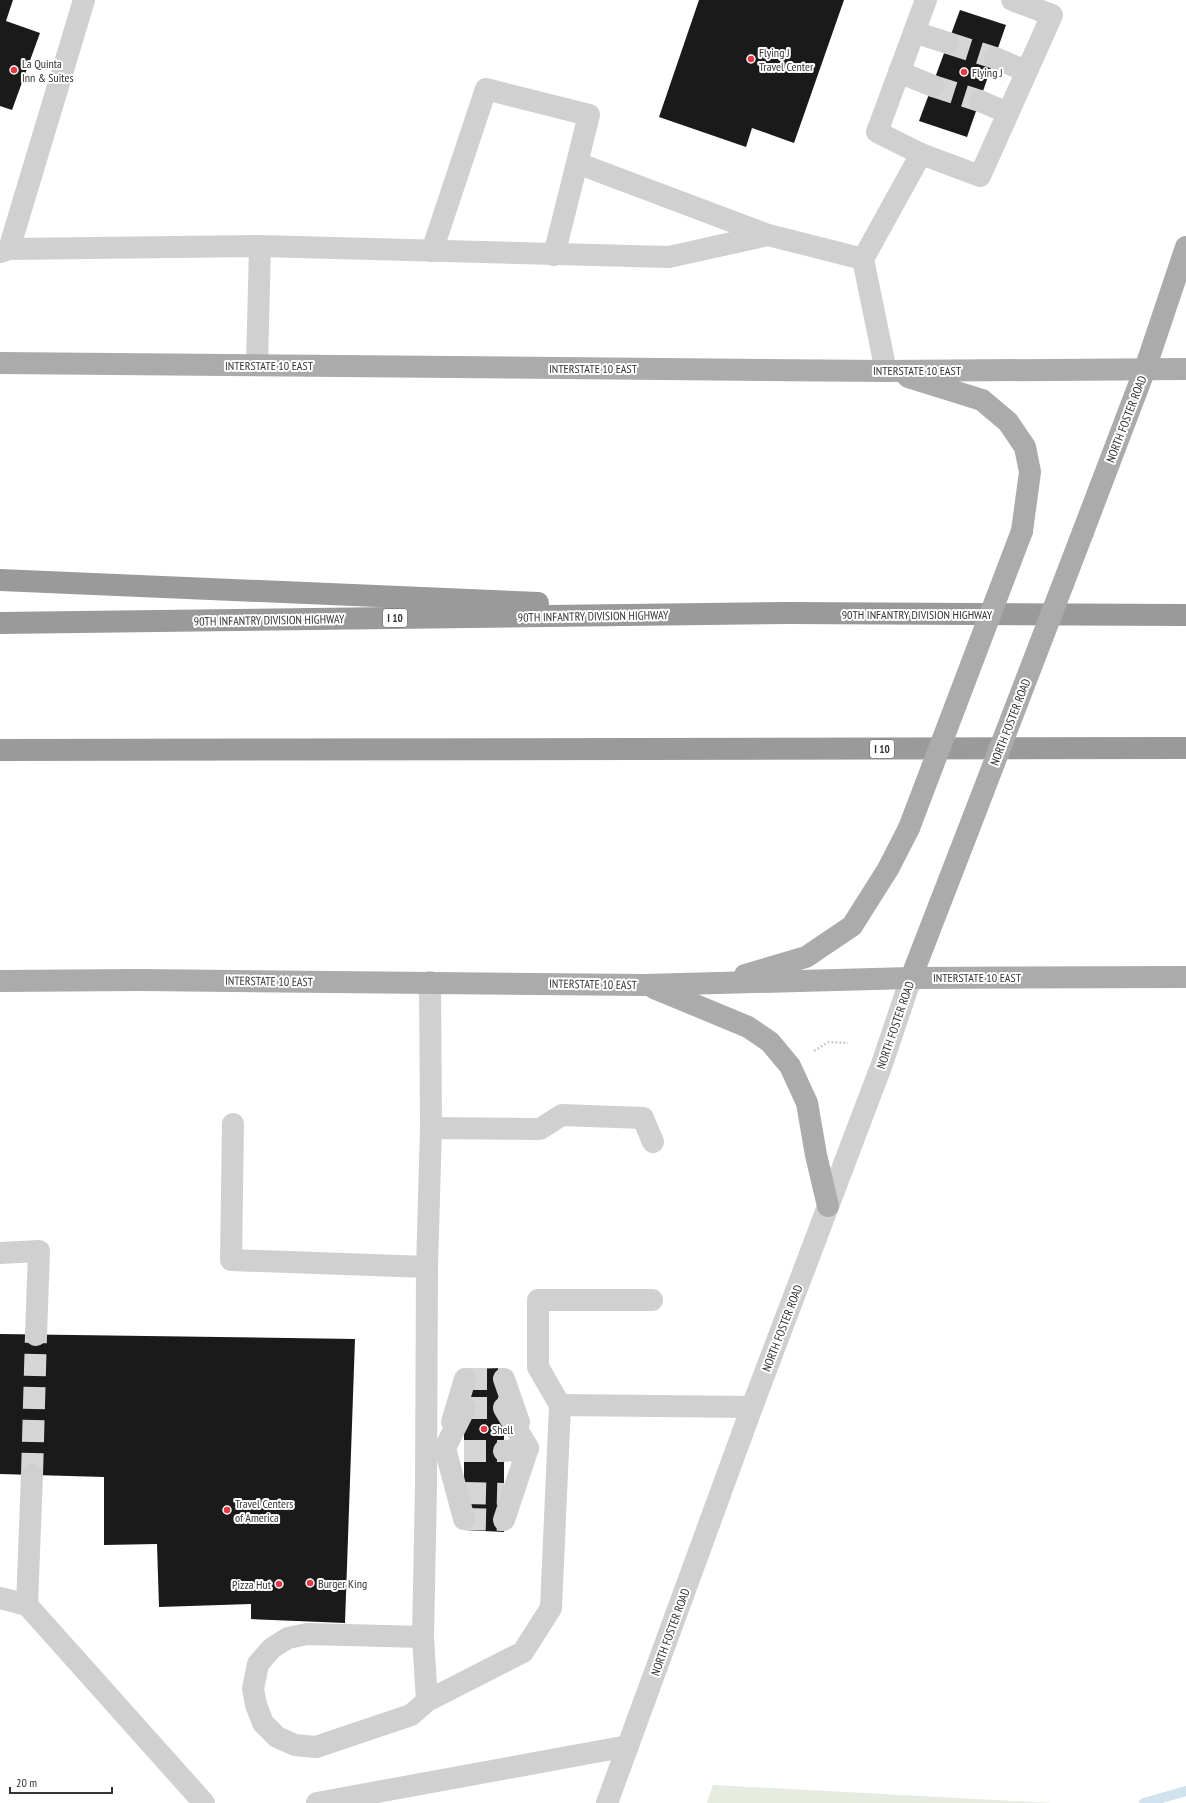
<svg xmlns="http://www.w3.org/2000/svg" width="1186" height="1803" font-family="'PT Sans Narrow',sans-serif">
  <rect width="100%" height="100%" fill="#fff"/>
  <polygon fill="#e6ecdf" points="713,1785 1052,1803 707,1803"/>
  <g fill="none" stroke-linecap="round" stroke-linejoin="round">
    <polyline stroke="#cfe2ee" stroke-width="10" points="1144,1803 1186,1791"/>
  </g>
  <g fill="#1a1a1a">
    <polygon points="0,0 13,0 6,21 40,33 12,110 0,106"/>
    <polygon points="699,0 844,0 794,143 752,128 746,147 659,117"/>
    <polygon points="960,10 1006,25 967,137 919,121"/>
    <polygon points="0,1334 355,1339 345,1623 251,1619 251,1604 159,1607 157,1544 104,1545 104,1477 0,1474"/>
    <polygon points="504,1368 504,1532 464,1530 464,1369"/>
  </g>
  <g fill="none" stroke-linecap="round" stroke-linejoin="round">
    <g stroke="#d6d6d6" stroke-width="22" stroke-dasharray="22 11" stroke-linecap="butt">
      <polyline points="948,43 995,58"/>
      <polyline points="933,86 980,101"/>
      <polyline points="465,1379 504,1379"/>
      <polyline points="465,1408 504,1408"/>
      <polyline points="464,1451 504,1451"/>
      <polyline points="32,1475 36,1335"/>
      <polyline points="464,1493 504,1494"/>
      <polyline points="464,1519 504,1520"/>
    </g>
    <polyline stroke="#cdcdcd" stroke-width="2.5" stroke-dasharray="2 2" stroke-linecap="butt" points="814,1051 828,1042 848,1043"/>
    <g stroke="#d0d0d0" stroke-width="22">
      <polyline points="926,0 877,132 921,154 980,176 1052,15 1012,0"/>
      <polyline points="914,32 948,43"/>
      <polyline points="995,58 1026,71"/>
      <polyline points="899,72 933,86"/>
      <polyline points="980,101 1008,113"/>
      <polyline points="577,163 768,235"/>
      <polyline points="260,246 669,257 768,235 863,259"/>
      <polyline points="9,249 84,0"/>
      <polyline points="432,251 486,89 589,115 554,255"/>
      <polyline points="0,252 9,249 260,246 257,365"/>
      <polyline points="886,371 863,259 921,154"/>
      <polyline points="430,982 431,1128 427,1267 426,1487 423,1637 427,1701 523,1652 551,1608 560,1405 752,1407"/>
      <polyline points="233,1124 231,1260 427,1267"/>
      <polyline points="431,1128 540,1129 562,1115 643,1118 653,1142"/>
      <polyline points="0,1253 39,1251 36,1335"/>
      <polyline points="504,1379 519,1422"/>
      <polyline points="560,1405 538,1367 538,1300 652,1300"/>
      <polyline points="504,1408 528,1448 504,1520"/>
      <polyline points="452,1422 465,1379"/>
      <polyline points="504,1451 528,1448 522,1459"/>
      <polyline points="464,1519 445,1448 465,1408"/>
      <polyline points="0,1598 27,1605 204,1803"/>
      <polyline points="27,1605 32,1475"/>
      <polyline points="423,1637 307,1634 288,1638 272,1648 258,1664 253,1689 256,1705 263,1723 277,1737 295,1745 316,1747 411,1715 427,1701"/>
      <polyline points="317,1803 628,1746"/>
      <polyline points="607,1803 752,1407 882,1064 911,978"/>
    </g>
    <g stroke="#ababab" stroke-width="22">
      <polyline points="0,363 886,371 1186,369"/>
      <polyline points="908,377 982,400 1008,422 1025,447 1030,472 1022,531"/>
      <polyline points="1083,532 1145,369 1186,247"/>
      <polyline points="745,975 806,957 852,926 888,869 909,828"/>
      <polyline points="911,978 968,831"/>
      <polyline points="0,981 139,980 645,985 911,978 1186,977"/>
      <polyline points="654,988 748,1027 770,1042 790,1066 807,1103 816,1155 828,1206"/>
    </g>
    <g stroke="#9a9a9a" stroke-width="22">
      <polyline points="0,580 538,603"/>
      <polyline points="0,623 789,613 1186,615"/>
      <polyline points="0,750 1186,748"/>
    </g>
    <g stroke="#ababab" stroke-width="22">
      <polyline points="909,828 1022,531"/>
      <polyline points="968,831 1083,532"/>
    </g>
  </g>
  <g fill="#e63946" stroke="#fff" stroke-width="1.5">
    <circle cx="751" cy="59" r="4"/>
    <circle cx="14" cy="70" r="4"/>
    <circle cx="964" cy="72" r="4"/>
    <circle cx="484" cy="1429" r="4"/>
    <circle cx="227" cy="1510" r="4"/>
    <circle cx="310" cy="1583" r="4"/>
    <circle cx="279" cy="1584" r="4"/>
  </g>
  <g text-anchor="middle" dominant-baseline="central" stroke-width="4" stroke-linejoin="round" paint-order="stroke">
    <g fill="#fff" stroke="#707070" stroke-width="1">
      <rect x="383" y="609" width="24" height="18" rx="3"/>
      <rect x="870" y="740" width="24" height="18" rx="3"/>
    </g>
    <g font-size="11" font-weight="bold" fill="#333">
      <text x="395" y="618">I 10</text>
      <text x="882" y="749">I 10</text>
    </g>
    <g font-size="12" fill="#333" stroke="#fff" text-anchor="start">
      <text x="759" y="52">Flying J<tspan x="759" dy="14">Travel Center</tspan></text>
      <text x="22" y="63">La Quinta<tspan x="22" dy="14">Inn &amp; Suites</tspan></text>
      <text x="972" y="72">Flying J</text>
      <text x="492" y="1429">Shell</text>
      <text x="235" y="1503">Travel Centers<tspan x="235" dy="14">of America</tspan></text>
      <text x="318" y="1583">Burger King</text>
      <text x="271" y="1584" text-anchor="end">Pizza Hut</text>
    </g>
    <g font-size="12" fill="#333" stroke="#fff">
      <text x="269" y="365">INTERSTATE 10 EAST</text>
      <text x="593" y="368">INTERSTATE 10 EAST</text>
      <text x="917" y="370">INTERSTATE 10 EAST</text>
      <text transform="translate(1126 419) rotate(-69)">NORTH FOSTER ROAD</text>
      <text x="917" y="614">90TH INFANTRY DIVISION HIGHWAY</text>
      <text transform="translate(593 616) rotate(-1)">90TH INFANTRY DIVISION HIGHWAY</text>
      <text transform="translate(269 620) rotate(-1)">90TH INFANTRY DIVISION HIGHWAY</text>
      <text transform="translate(1010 722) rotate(-69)">NORTH FOSTER ROAD</text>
      <text x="977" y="977">INTERSTATE 10 EAST</text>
      <text transform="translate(269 981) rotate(1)">INTERSTATE 10 EAST</text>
      <text transform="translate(593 984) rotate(1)">INTERSTATE 10 EAST</text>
      <text transform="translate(895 1025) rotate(-71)">NORTH FOSTER ROAD</text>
      <text transform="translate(782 1328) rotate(-69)">NORTH FOSTER ROAD</text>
      <text transform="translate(670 1632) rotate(-70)">NORTH FOSTER ROAD</text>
    </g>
  </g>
  <path d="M10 1787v6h102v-6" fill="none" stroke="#333333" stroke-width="2"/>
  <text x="16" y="1787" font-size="12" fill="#333333" stroke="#ffffff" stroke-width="3" paint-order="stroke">20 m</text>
</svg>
